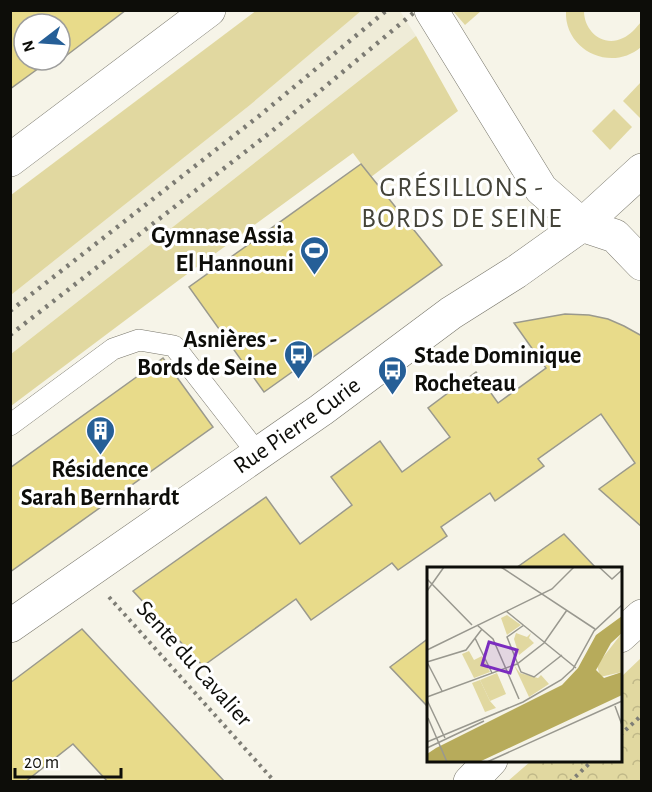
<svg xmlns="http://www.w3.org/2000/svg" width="652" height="792" font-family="'Alegreya Sans',sans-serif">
  <defs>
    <pattern id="park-crowns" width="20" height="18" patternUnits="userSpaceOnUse" patternTransform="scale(1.5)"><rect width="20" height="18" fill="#e1d8a0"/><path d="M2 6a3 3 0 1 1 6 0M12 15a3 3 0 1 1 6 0" fill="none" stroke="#c0b888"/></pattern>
  </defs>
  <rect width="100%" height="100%" fill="#f6f4e8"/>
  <polygon fill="#efecd8" points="361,11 400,11 416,36 11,354 11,295 250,105"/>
  <g fill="#e1d8a0">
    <polygon points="257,10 361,11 250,105 11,295 11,195"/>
    <polygon points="453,11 481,11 465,25"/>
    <path d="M566 11H584C584 31 603 48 623 38 630 35 636 28 641 22V47C611 73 564 50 566 11Z"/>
    <polygon points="416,36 458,111 371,177 353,153 179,280 11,406 11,354"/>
    <polygon points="641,82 642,119 641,119 623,101"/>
    <polygon points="614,109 632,127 610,150 592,131"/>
  </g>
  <polygon fill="url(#park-crowns)" points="641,658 641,781 508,781 531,761 620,760 621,677"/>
  <g fill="#e8db8a" stroke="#9a998d" stroke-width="1.5">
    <polygon points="10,10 126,10 54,65 51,60 60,60 60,24 24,24 24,60 50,60 10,89"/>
    <polygon points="361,164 442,265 264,392 189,287"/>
    <polygon points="565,314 589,315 608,319 624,326 642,336 642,527 599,489 635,463 601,414 538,459 544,466 495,501 490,493 441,527 447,536 398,570 392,563 311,620 296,599 203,666 133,591 266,497 300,544 352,505 331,477 380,441 402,472 450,437 428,408 476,372 498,403 546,368 514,323"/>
    <polygon points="163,358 213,427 10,572 10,468"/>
    <polygon points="564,534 596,568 516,568"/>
    <polygon points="82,629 225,782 108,782 73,744 25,782 10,782 10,683"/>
    <polygon points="429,638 429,708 390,667"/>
  </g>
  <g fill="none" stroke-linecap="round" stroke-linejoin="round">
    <defs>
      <polyline id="lane" points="10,425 113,349 139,340 174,346 258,454"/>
      <g id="street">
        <polyline points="431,10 541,189 582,225 615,236 642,264"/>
        <polyline points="10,160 209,10"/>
        <path id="s1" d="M10 626 321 410 451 313 516 272 582 225 642 170"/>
        <polyline points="620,636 642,616"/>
        <polyline points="470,782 491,760"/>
      </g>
    </defs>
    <use href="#lane" stroke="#78766b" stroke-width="22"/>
    <use href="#street" stroke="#78766b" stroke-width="34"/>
    <g stroke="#7f7e76" stroke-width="4" stroke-dasharray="3 4.5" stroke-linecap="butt">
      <polyline points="109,597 275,782"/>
      <polyline points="620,735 642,715"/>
      <polyline points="570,782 593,760"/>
    </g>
    <use href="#lane" stroke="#fff" stroke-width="21"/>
    <use href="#street" stroke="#fff" stroke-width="33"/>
    <g stroke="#7c7b73" stroke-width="4.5" stroke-dasharray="3 6" stroke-linecap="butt">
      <polyline points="10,311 259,116 387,10"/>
      <polyline points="10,335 272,131 417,10"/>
    </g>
  </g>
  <defs>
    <symbol id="stadium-pin" viewBox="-11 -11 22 30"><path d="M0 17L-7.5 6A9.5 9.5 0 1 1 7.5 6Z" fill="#265f97" stroke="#fff"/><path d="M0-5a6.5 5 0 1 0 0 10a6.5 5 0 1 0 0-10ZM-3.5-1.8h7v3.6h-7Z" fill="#fff"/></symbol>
    <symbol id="bus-pin" viewBox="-11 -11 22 30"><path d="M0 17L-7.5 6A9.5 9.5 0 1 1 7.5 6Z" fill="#265f97" stroke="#fff"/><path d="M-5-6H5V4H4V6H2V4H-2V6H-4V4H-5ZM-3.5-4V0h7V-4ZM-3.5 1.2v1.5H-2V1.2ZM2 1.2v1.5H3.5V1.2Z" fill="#fff"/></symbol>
    <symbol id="building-pin" viewBox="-11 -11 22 30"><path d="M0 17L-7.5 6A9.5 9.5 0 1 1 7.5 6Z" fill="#265f97" stroke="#fff"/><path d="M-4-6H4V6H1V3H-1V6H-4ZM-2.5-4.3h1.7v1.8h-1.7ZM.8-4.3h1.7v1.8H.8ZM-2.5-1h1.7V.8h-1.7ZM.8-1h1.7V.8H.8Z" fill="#fff"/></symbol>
  </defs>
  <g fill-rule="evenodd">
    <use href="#stadium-pin" x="298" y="234" width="33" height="45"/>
    <use href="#bus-pin" x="282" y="338" width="33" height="45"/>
    <use href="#bus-pin" x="376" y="354" width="33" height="45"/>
    <use href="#building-pin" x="84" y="414" width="33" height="45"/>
  </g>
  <g text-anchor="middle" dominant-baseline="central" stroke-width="6" stroke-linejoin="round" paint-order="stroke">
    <g font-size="24" font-weight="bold" fill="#0d0d09" stroke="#fff" text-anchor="end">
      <text x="294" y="236">Gymnase Assia<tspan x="294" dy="28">El Hannouni</tspan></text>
      <text x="277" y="340">Asnières -<tspan x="277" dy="28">Bords de Seine</tspan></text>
      <text x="414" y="356" text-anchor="start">Stade Dominique<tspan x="414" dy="28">Rocheteau</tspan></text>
      <text x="100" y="470" text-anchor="middle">Résidence<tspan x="100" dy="28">Sarah Bernhardt</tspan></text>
    </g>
    <g font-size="24" fill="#0d0d09" stroke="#fff">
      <text stroke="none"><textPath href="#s1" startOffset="350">Rue Pierre Curie</textPath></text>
      <text transform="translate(194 664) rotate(48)">Sente du Cavalier</text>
    </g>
    <g font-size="27" letter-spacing="1.5" fill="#444339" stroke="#fff">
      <text x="462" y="187">GRÉSILLONS -<tspan x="462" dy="31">BORDS DE SEINE</tspan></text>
    </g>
  </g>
  <g transform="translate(427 567)">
    <rect width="195" height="195" fill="#f6f4e8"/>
    <path d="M80 48 94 58 80 68 74 51ZM195 66V105L173 110 170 98ZM87 98 93 106 111 111 114 108 122 117 102 130ZM70 106 79 127 63 134 53 113Z" fill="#e1d8a0"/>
    <path d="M89 66 100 70 104 66 102 71 107 76 92 88 87 72ZM42 84 47 93 55 89 63 105 47 111 35 87ZM53 113 63 134 69 141 58 145 45 116Z" fill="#e1d8a0"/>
    <path d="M195 49V66L184 76 169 103 177 111 195 105V128L52 195H0V187L9 181 135 118 151 101 169 68Z" fill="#b7ab5b"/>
    <path fill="none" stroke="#99988f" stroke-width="1.5" d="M74 0 168 62M172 0 185 12 195 3M0 12 45 58M0 24 17 0M79 44 149 101M50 58 66 72 92 132M97 58 80 70 94 105 107 110 135 88M48 71 65 106M0 83 125 22 147 0M0 95 39 83 55 62M0 95 15 124M0 130 90 97 117 76 140 43M0 133 18 171M188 139 195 158M1 151 20 195M0 175 96 135 134 113 146 102 167 64 195 38M0 181 57 154M60 195 195 134"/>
    <path fill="#7b2cbf" fill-opacity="0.15" stroke="#7b2cbf" stroke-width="3" d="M62 75 90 83 83 106 55 98Z"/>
    <rect width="195" height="195" fill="none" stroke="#0d0d09" stroke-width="3"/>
  </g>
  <rect width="652" height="792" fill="none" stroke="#0d0d09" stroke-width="24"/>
  <g transform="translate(42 42) rotate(253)"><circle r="28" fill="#ffffff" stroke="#9e9e9d" stroke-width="1.5"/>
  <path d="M0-4.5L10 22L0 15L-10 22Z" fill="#265f97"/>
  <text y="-9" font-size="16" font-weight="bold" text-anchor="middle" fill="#0d0d09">N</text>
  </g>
  <path d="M15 768v9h106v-9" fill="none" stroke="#0d0d09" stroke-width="3"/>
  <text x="24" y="768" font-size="18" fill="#0d0d09" stroke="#ffffff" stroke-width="4.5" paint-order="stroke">20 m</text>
</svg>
